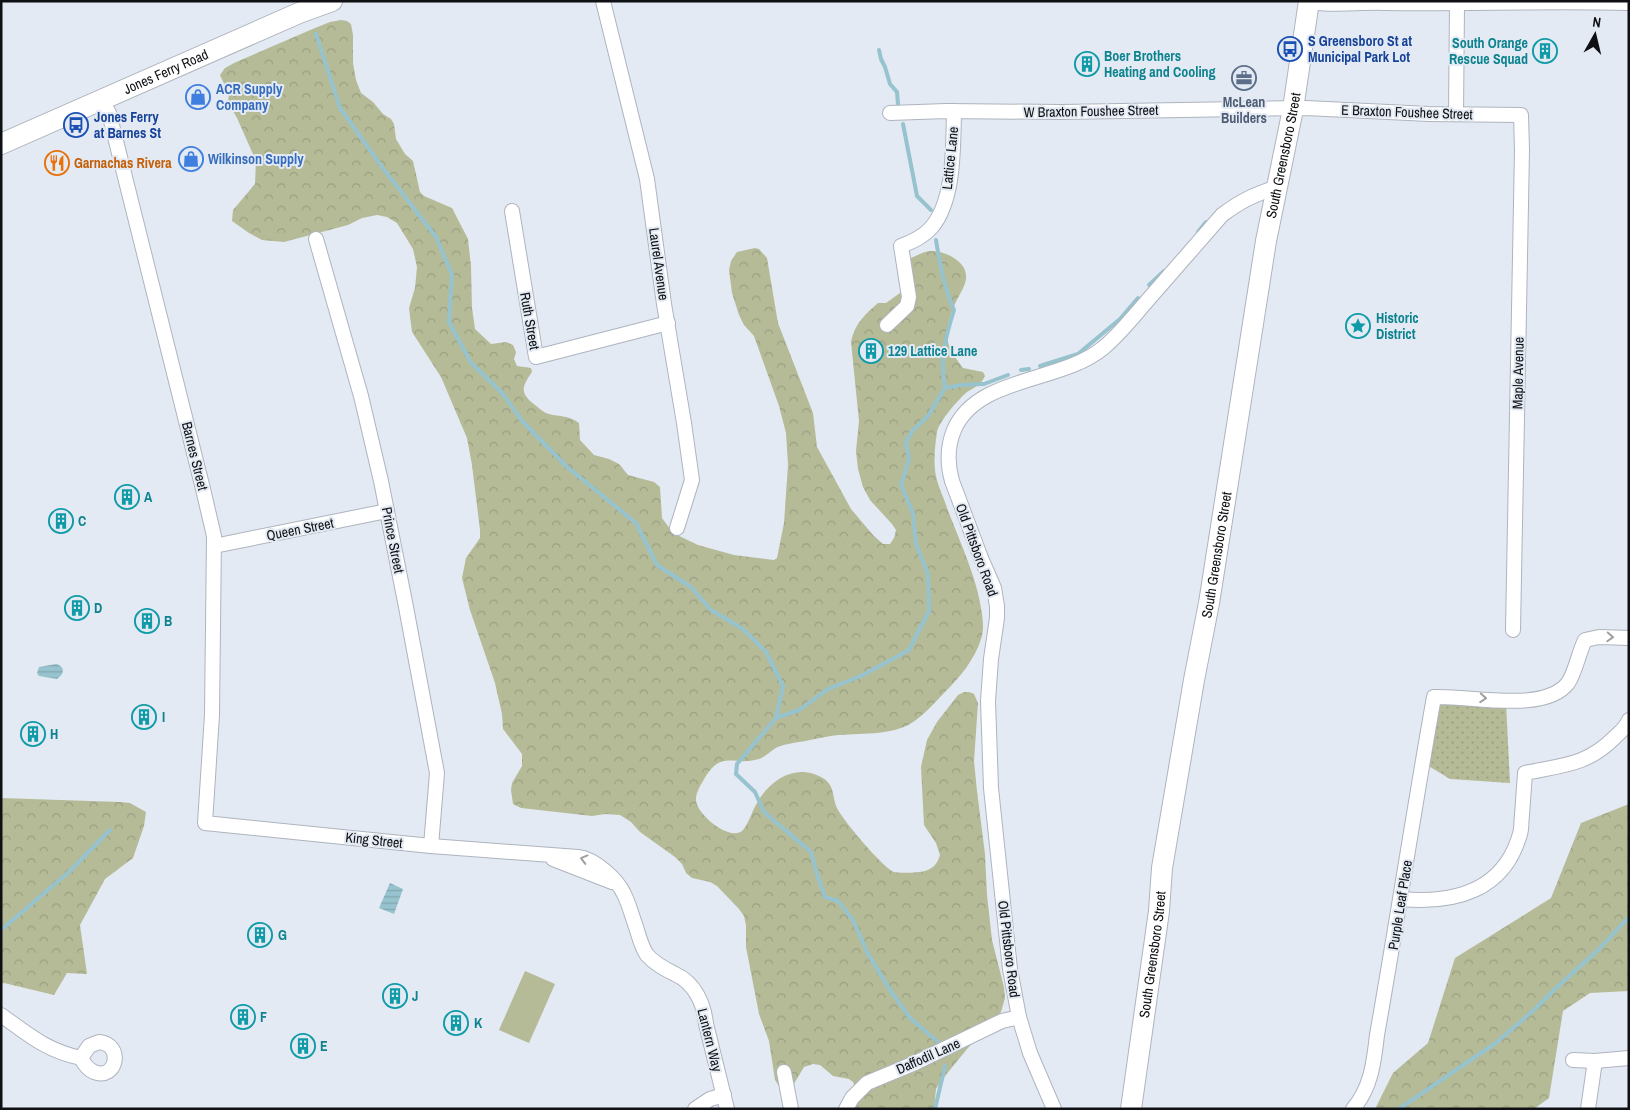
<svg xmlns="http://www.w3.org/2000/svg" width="1630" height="1110" font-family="'Archivo Narrow',sans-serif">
  <defs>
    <pattern id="forest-crowns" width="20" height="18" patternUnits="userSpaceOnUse" patternTransform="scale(1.25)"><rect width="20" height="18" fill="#b5bb97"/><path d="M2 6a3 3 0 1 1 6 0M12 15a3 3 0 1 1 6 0" fill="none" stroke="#9aa081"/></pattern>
    <pattern id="park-dots" width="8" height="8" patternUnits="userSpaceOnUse" patternTransform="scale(1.25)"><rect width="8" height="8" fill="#b5bb97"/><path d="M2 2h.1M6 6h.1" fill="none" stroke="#9aa081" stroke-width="1.8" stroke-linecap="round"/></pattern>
    <pattern id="water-rules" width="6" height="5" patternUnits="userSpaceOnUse" patternTransform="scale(1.25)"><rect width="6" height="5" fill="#96c3ce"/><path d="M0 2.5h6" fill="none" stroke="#80a6b0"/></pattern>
  </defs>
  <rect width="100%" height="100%" fill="#e3eaf3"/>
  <g fill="url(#forest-crowns)">
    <path d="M341 20 347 21 351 24 353 35V63L356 80 361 93 373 102 383 114 391 119 394 124 396 139 405 154 413 161 420 192 424 196 452 208 468 239 471 266 472 308 475 329 491 344 506 342 513 345 516 352 514 359 517 366 531 368 532 372C521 388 520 393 535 405 539 408 544 413 549 414 560 417 569 415 579 423L580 440 594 455 609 459 619 464 628 475 654 482 660 487 662 518 673 533 698 545 734 555 774 560 777 558 784 523 788 465 786 433 779 406 754 336 744 325 739 315 732 293 729 270 731 261 737 252 755 248 759 249 767 258 778 323 813 413 817 447 851 509 873 535 883 544H890L894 538 896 530 892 524 870 500 863 487 858 469 856 451 859 421 851 342C854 325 865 314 878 303H886L900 293 909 259C916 256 924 251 931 251 944 251 965 260 966 275 967 282 962 290 959 296 951 310 943 332 950 348 953 355 958 361 963 368L983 372 985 376C981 385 975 387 967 392 959 399 939 421 937 432 935 446 933 462 936 476 938 486 943 496 946 505 959 541 977 576 982 614 983 622 984 631 981 639 975 659 960 677 945 692 936 701 927 712 916 720 895 736 864 733 839 735 826 736 812 740 799 742 793 743 786 744 780 746 772 749 767 756 759 759 732 767 721 748 703 781 700 786 696 793 696 799 695 814 731 843 743 830 749 823 752 811 757 803 769 781 794 764 819 776 836 784 831 794 837 808 842 819 883 868 894 872 898 873 914 873 919 872 930 871 937 866 940 855L936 843 924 825 921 767 927 740 937 722 958 695 964 692H969L974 694 978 703 974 761 977 791 985 854 987 895 992 940 1004 987 1005 998 1001 1012 967 1049 941 1081 936 1089 934 1109H853L855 1086 853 1082 849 1079 833 1076 820 1065 813 1064 804 1067 792 1087 784 1089 779 1086 775 1080 769 1041 759 1014 746 947V925L744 916 739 909 717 886 710 882 692 878 686 873 682 864 675 857 640 832 631 822 620 815 605 814 592 816 521 808 513 804 511 790 512 783 522 766V754L503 729 502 714 495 683 470 610 462 578 466 558 480 538V530L472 465 467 438 441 377 412 332 409 308 415 288 417 267 413 249 397 223 387 217 377 215 362 218 348 225 284 242 262 240 249 233 232 221 233 210 255 184 256 161 237 118 230 106 228 101 229 95 220 75 225 68 234 63 315 28 330 22Z"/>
    <polygon points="1,798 120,802 130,803 146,812 144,826 133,858 105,879 80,925 87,974 67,973 54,995 4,983 1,984"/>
    <polygon points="1629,804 1629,991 1590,993 1563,1011 1549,1098 1534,1109 1375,1109 1393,1073 1428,1043 1455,958 1551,898 1581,823"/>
  </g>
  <polygon fill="url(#park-dots)" points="1439,698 1506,703 1510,783 1450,779 1427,765"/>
  <polygon fill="#b5bb97" points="525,971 555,984 529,1043 499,1030"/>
  <g fill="url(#water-rules)">
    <path d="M56 664C66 667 64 674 57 679L39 676 37 673 39 667Z"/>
    <polygon points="390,883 403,889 394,914 379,908"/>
  </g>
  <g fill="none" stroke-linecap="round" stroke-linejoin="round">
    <g stroke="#96c3ce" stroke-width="4">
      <polyline points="316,34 340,108 382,167 436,237 452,275 449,322 471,363 490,381 503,394 522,421 566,466 636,523 657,565 691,587 711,610 743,629 766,652 783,686 776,718 737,764 736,774 755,792 764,812 811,852 817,874 825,897 838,901 853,920 868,954 890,990 910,1018 938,1042"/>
      <polyline points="879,50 881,59 885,67 890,84 897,92 898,104"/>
      <polyline points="903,124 917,196 931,210"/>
      <polyline points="1198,232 1206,222"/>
      <polyline points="1149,285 1164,271"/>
      <polyline points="1040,366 1078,354 1120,319 1138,298"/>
      <polyline points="1021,370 1029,369"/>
      <polyline points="945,388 961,385 984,384 1008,375"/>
      <path d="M776 718 799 710 828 689 861 676 909 650 929 611 928 574 916 544 913 513 901 485 909 459 906 442 912 431 928 416 945 388C940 358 945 339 954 310 944 287 940 265 936 240"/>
      <polyline points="1,930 70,871 110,830"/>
      <polyline points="935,1109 945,1066"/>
      <polyline points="1399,1109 1497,1042 1535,1009 1555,989 1599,949 1629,917"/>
    </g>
    <defs>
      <g id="street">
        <polyline points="603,1 647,179 664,304 684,423 692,480 677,528"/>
        <path d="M1309 2C1334 6 1360 2 1385 3 1466 4 1548 1 1629 3"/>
        <path d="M101 100 109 113 203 489 214 536 212 715 205 823 431 846 578 857C595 859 617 879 624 894 629 904 632 916 636 927 639 936 641 946 647 955 655 964 665 969 675 974 695 983 704 1004 706 1024L727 1109"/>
        <polyline points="890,113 946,111 1061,112 1306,108 1429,114 1521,115 1522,150 1513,630"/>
        <polyline points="1456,114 1457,4"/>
        <polyline points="512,211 536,357 668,323"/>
        <polyline points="316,239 361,396 381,481 406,607 437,773 431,846"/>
        <path d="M887 325 907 306 909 297 901 246C912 242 923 237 931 228 955 201 953 145 954 111"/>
        <polyline points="214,546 387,511"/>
        <polyline points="553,859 612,882"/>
        <path d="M1401 899C1455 904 1504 891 1520 834 1522 828 1521 821 1522 815 1523 801 1524 787 1525 773 1561 765 1586 766 1614 738 1620 732 1626 728 1629 720"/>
        <path d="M1 1015C29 1035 47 1051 81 1058"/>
        <path d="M99 1042C124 1044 117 1081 94 1072 87 1069 84 1064 81 1058L89 1046Z"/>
        <polyline points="1573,1060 1595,1061 1629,1058"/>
        <polyline points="784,1072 791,1109"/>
        <polyline points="695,1109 710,1099 724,1095"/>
        <polyline points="846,1109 852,1098 867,1083 915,1063 1002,1021 1019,1017"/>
        <path d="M1054 1109 1030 1053 1019 1017 1010 969 991 788 988 701 991 659 997 618V606L994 588 981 558 952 481C947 463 947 447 954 430 977 376 1061 383 1103 348 1119 335 1133 317 1147 301 1172 272 1197 244 1222 215 1242 200 1254 195 1277 187"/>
        <path d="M1353 1109C1371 1088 1374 1062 1377 1035 1397 922 1414 809 1434 697 1469 695 1544 714 1568 683 1575 673 1579 652 1585 640L1599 637 1629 638"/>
        <polyline points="1588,1109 1595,1061"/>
      </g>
      <g id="secondary">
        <path id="s1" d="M1 144 299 13 332 1"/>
        <path id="s2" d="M1131 1109 1159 911 1162 868 1194 680 1209 603 1266 241 1293 109 1309 1"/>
      </g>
    </defs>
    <use href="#street" stroke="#aeb4be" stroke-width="16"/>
    <use href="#secondary" stroke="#aeb4be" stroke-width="22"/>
    <use href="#street" stroke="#fff" stroke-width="14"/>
    <use href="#secondary" stroke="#fff" stroke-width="20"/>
  </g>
  <defs><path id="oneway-chevron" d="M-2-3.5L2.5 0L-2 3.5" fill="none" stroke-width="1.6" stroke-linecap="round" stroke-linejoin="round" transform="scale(1.25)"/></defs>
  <g stroke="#9f9fa1">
    <use href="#oneway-chevron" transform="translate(1610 637) rotate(3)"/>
    <use href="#oneway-chevron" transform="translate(1483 698) rotate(4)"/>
    <use href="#oneway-chevron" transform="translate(584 859) rotate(-165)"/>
  </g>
  <defs>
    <symbol id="bus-ring" viewBox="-11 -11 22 22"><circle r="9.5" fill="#e3eaf3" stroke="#1a4fb4" stroke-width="1.5"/><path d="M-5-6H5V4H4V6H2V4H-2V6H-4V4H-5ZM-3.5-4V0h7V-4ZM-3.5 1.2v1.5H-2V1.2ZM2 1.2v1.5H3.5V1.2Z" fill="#1a4fb4"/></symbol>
    <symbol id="building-ring" viewBox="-11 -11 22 22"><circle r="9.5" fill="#e3eaf3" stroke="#0f9aa8" stroke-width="1.5"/><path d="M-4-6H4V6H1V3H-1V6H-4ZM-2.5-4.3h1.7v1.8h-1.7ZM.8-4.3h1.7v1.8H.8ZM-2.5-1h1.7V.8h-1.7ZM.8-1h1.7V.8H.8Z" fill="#0f9aa8"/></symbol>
    <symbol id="office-ring" viewBox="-11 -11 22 22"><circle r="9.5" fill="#e3eaf3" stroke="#5c6f8a" stroke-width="1.5"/><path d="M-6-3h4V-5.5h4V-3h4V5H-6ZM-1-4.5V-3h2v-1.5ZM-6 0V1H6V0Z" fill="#5c6f8a"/></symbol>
    <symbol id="shop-ring" viewBox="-11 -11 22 22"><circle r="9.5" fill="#e3eaf3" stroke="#3f7fe0" stroke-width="1.5"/><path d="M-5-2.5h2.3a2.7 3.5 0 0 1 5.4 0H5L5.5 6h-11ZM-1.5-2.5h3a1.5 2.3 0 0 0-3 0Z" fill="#3f7fe0"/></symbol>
    <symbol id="restaurant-ring" viewBox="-11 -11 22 22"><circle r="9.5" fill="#e3eaf3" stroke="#e8710a" stroke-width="1.5"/><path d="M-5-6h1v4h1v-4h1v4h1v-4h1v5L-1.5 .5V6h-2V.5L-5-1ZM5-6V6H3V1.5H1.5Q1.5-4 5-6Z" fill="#e8710a"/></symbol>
    <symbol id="sight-ring" viewBox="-11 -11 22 22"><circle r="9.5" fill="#e3eaf3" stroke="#0f9aa8" stroke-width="1.5"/><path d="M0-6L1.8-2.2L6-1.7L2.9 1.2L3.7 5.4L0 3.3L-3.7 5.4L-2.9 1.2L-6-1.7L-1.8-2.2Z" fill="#0f9aa8"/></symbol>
  </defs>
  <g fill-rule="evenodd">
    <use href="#bus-ring" x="1276" y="35" width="28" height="28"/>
    <use href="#building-ring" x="1531" y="37" width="28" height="28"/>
    <use href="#building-ring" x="1073" y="50" width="28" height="28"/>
    <use href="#office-ring" x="1230" y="64" width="28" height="28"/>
    <use href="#shop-ring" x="184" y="83" width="28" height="28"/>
    <use href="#bus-ring" x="62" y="111" width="28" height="28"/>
    <use href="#shop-ring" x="177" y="145" width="28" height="28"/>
    <use href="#restaurant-ring" x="43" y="149" width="28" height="28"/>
    <use href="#sight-ring" x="1344" y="312" width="28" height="28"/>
    <use href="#building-ring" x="857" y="337" width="28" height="28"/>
    <use href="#building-ring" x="113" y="483" width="28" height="28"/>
    <use href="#building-ring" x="47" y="507" width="28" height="28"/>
    <use href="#building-ring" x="63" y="594" width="28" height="28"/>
    <use href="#building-ring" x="133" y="607" width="28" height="28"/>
    <use href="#building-ring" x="130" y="703" width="28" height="28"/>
    <use href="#building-ring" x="19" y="720" width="28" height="28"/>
    <use href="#building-ring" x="246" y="921" width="28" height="28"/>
    <use href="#building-ring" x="381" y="982" width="28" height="28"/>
    <use href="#building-ring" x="229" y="1003" width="28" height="28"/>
    <use href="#building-ring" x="442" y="1009" width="28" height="28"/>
    <use href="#building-ring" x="289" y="1032" width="28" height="28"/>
  </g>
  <g text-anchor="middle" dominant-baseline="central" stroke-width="4" stroke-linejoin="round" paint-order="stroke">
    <g font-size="14" font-weight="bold" fill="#164399" stroke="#e3eaf3" text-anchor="start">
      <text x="1308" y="41">S Greensboro St at<tspan x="1308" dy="16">Municipal Park Lot</tspan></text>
      <text x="94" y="117">Jones Ferry<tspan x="94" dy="16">at Barnes St</tspan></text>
    </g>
    <g font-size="14" font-weight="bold" fill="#0d838f" stroke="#e3eaf3" text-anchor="start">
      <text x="1528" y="43" text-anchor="end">South Orange<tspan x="1528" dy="16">Rescue Squad</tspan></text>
      <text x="1104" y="56">Boer Brothers<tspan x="1104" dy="16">Heating and Cooling</tspan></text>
      <text x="1376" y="318">Historic<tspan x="1376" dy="16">District</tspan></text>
      <text x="888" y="351">129 Lattice Lane</text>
      <text x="144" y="497">A</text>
      <text x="78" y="521">C</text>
      <text x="94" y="608">D</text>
      <text x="164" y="621">B</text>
      <text x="162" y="717">I</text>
      <text x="50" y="734">H</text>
      <text x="278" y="935">G</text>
      <text x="412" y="996">J</text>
      <text x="260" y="1017">F</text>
      <text x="474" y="1023">K</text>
      <text x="320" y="1046">E</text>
    </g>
    <g font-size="14" fill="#0e1013" stroke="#e3eaf3">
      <text stroke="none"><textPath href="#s1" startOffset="180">Jones Ferry Road</textPath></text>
      <text transform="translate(1091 111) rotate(-1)">W Braxton Foushee Street</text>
      <text transform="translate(1407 112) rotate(2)">E Braxton Foushee Street</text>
      <text stroke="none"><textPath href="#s2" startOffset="966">South Greensboro Street</textPath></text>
      <text transform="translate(950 158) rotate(-84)">Lattice Lane</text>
      <text transform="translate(659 264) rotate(82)">Laurel Avenue</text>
      <text transform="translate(530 321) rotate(80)">Ruth Street</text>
      <text transform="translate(1518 373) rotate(-89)">Maple Avenue</text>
      <text transform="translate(195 456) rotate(76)">Barnes Street</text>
      <text transform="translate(300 529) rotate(-11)">Queen Street</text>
      <text transform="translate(393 540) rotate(79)">Prince Street</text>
      <text transform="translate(977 550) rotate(70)">Old Pittsboro Road</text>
      <text stroke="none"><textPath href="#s2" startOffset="561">South Greensboro Street</textPath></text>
      <text transform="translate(374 840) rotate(6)">King Street</text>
      <text transform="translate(1400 905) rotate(-81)">Purple Leaf Place</text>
      <text transform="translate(1009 949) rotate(83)">Old Pittsboro Road</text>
      <text stroke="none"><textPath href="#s2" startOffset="156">South Greensboro Street</textPath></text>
      <text transform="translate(710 1040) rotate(76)">Lantern Way</text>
      <text transform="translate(928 1056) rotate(-24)">Daffodil Lane</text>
    </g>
    <g font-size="14" font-weight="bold" fill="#366cbe" stroke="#e3eaf3" text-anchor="start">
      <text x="216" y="89">ACR Supply<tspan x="216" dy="16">Company</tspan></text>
      <text x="208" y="159">Wilkinson Supply</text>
    </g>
    <g font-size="14" font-weight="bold" fill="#4e5e75" stroke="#e3eaf3">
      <text x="1244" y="102">McLean<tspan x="1244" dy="16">Builders</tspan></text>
    </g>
    <g font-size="14" font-weight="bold" fill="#c56008" stroke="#e3eaf3" text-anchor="start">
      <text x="74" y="163">Garnachas Rivera</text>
    </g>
  </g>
  <rect width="1630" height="1110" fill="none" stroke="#0e1013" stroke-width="5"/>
  <g transform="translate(1595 35) rotate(8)" stroke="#e3eaf3" stroke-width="4" paint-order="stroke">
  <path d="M0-4L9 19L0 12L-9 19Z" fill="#0e1013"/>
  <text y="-8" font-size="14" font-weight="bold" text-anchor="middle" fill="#0e1013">N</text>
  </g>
</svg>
